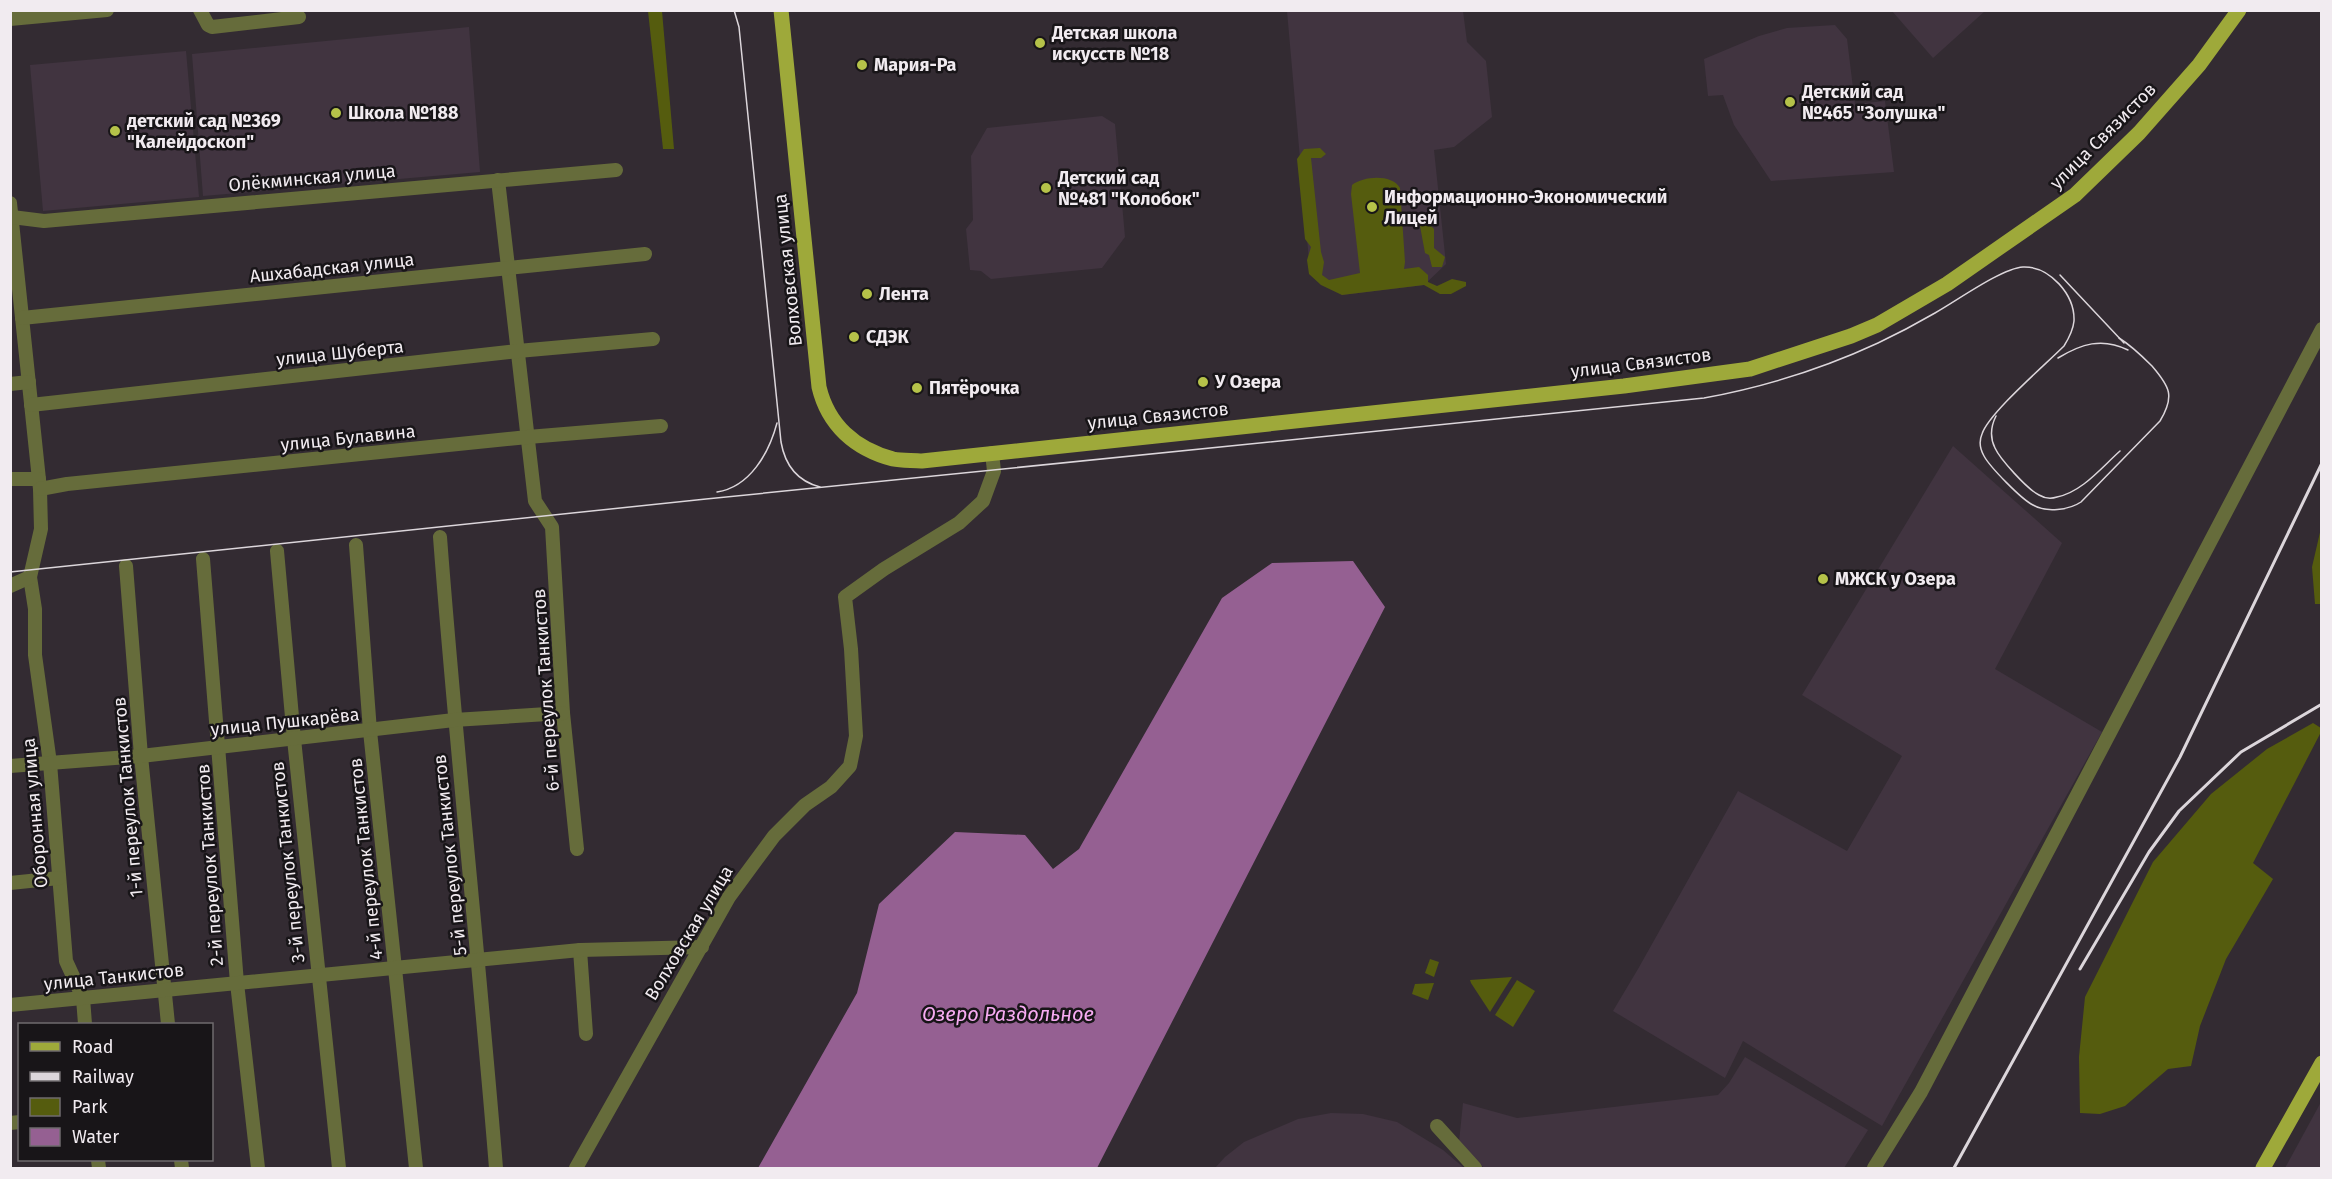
<svg xmlns="http://www.w3.org/2000/svg" width="2332" height="1179" font-family="'Fira Sans',sans-serif">
  <rect width="100%" height="100%" fill="#332b32"/>
  <g fill="#413440">
    <polygon points="1287,11 1463,11 1467,42 1486,61 1492,117 1454,147 1434,150 1446,264 1424,285 1342,295 1310,272"/>
    <polygon points="1892,11 1985,11 1933,58"/>
    <polygon points="1835,25 1847,39 1855,104 1885,101 1894,172 1771,181 1734,125 1723,95 1708,96 1704,59 1759,36 1787,28"/>
    <polygon points="469,27 480,172 203,196 192,54"/>
    <polygon points="186,51 199,197 43,211 30,65"/>
    <polygon points="1102,116 1115,124 1125,237 1102,268 991,279 981,271 970,270 966,229 973,220 971,156 987,128"/>
    <polygon points="1953,446 2062,543 1995,669 2102,732 1882,1126 1743,1041 1725,1078 1613,1011 1638,969 1738,791 1847,851 1902,756 1802,695"/>
    <polygon points="1745,1057 1868,1130 1844,1168 1484,1168 1459,1142 1463,1103 1517,1118 1718,1095 1729,1083"/>
    <polygon points="2321,1102 2321,1168 2285,1168"/>
    <polygon points="1331,1113 1363,1114 1397,1122 1443,1150 1464,1168 1215,1168 1225,1157 1244,1142 1298,1119"/>
  </g>
  <g fill="#555c0e">
    <polygon points="648,11 662,11 674,149 663,149"/>
    <path d="M1320 148 1326 154 1321 158H1311L1321 252 1324 262 1322 275 1329 280 1360 273 1351 194 1352 185C1364 176 1392 174 1400 188L1405 262 1404 269 1419 267 1428 275V282L1437 286 1452 279 1466 282V286L1451 294H1440L1424 285 1342 295 1321 285 1309 274 1307 260 1311 247 1305 239 1297 159 1304 149Z"/>
    <polygon points="1426,221 1434,229 1434,248 1445,257 1442,267 1432,267 1429,255 1425,253 1420,226"/>
    <polygon points="2321,528 2321,604 2315,604 2312,567"/>
    <polygon points="2313,723 2321,728 2321,732 2253,863 2273,879 2226,959 2200,1026 2191,1066 2168,1069 2125,1106 2100,1114 2080,1113 2079,1057 2085,997 2153,862 2211,794 2267,749"/>
    <polygon points="1430,959 1439,962 1434,977 1425,973"/>
    <polygon points="1512,977 1490,1012 1471,983 1470,980"/>
    <polygon points="1517,980 1535,991 1513,1027 1495,1015"/>
    <polygon points="1434,983 1428,1000 1412,994 1415,984"/>
  </g>
  <polygon fill="#956092" points="1353,561 1385,607 1097,1168 758,1168 857,993 879,904 955,832 1025,835 1053,869 1079,849 1222,598 1272,563"/>
  <g fill="none" stroke-linecap="round" stroke-linejoin="round">
    <g stroke="#666c3b" stroke-width="14">
      <polyline points="200,10 208,25 212,27 299,17"/>
      <polyline points="10,19 107,10"/>
      <polyline points="498,180 535,501 552,527 563,713 577,849"/>
      <polyline points="10,203 40,489 41,529 30,577 35,609 35,655 50,763 66,961 83,998 85,1024"/>
      <polyline points="12,217 44,221 616,170"/>
      <polyline points="22,318 645,254"/>
      <polyline points="10,384 29,382"/>
      <polyline points="31,405 518,351 653,339"/>
      <polyline points="10,479 39,479"/>
      <polyline points="40,489 67,484 528,437 661,426"/>
      <path d="M440 537C456 748 479 958 496 1168"/>
      <polyline points="356,545 370,731 416,1168"/>
      <polyline points="277,551 294,739 339,1168"/>
      <polyline points="203,559 237,983 258,1168"/>
      <polyline points="126,566 141,756 168,1024"/>
      <polyline points="10,586 30,577"/>
      <polyline points="10,766 141,756 454,720 563,713"/>
      <polyline points="10,883 59,878"/>
      <polyline points="580,950 586,1034"/>
      <polyline points="10,1005 580,950 702,947"/>
      <polyline points="10,1123 20,1122"/>
      <polyline points="1437,1126 1475,1168"/>
      <polyline points="98,1160 99,1168"/>
      <polyline points="181,1160 182,1168"/>
      <polyline points="576,1168 729,897 774,836 805,805 831,787 850,766 856,736 851,649 845,597 884,569 959,523 983,501 994,471 992,453"/>
      <polyline points="1874,1168 1921,1092 2322,329"/>
    </g>
    <g stroke="#9ea93a" stroke-width="15">
      <path d="M781 10 819 387C828 425 855 449 893 459 902 461 913 460 922 461L1624 386 1750 369 1851 336 1877 325 1947 284 2075 195 2139 133 2199 65 2239 10"/>
      <polyline points="2263,1168 2322,1063"/>
    </g>
    <g stroke="#dcd6db" stroke-width="1.5">
      <path d="M734 10 739 27 781 442C785 465 797 481 820 487"/>
      <polyline points="2060,275 2124,343"/>
      <path d="M2058 358C2081 344 2102 337 2128 350"/>
      <path d="M1996 416C1991 426 1990 438 1995 448 2000 459 2027 489 2039 495 2044 498 2051 499 2057 497 2082 492 2101 468 2120 451"/>
      <path d="M717 492C750 487 769 453 777 423"/>
      <path d="M10 572 706 499 1704 398C1764 387 1822 369 1878 343 1897 334 1916 324 1935 313 1955 302 2002 268 2023 267 2050 266 2075 295 2074 321 2073 331 2069 338 2064 346 2045 365 1989 413 1982 434 1979 441 1980 449 1984 456 1990 467 2021 499 2033 505 2046 513 2069 510 2081 502L2160 421C2175 396 2170 387 2152 366 2141 355 2132 346 2119 338"/>
    </g>
    <g stroke="#dcd6db" stroke-width="3">
      <polyline points="2080,969 2149,852 2179,811 2241,752 2322,704"/>
      <polyline points="1954,1168 2180,757 2322,463"/>
    </g>
  </g>
  <g fill="#b5c249" stroke="#181518" stroke-width="2">
    <circle cx="1040" cy="43" r="6"/>
    <circle cx="862" cy="65" r="6"/>
    <circle cx="1790" cy="102" r="6"/>
    <circle cx="336" cy="113" r="6"/>
    <circle cx="115" cy="131" r="6"/>
    <circle cx="1046" cy="188" r="6"/>
    <circle cx="1372" cy="207" r="6"/>
    <circle cx="867" cy="294" r="6"/>
    <circle cx="854" cy="337" r="6"/>
    <circle cx="1203" cy="382" r="6"/>
    <circle cx="917" cy="388" r="6"/>
    <circle cx="1823" cy="579" r="6"/>
  </g>
  <g text-anchor="middle" dominant-baseline="central" stroke-width="5" stroke-linejoin="round" paint-order="stroke">
    <g font-size="18" font-weight="bold" fill="#f1ebf0" stroke="#181518" text-anchor="start">
      <text x="1052" y="33">Детская школа<tspan x="1052" dy="21">искусств №18</tspan></text>
      <text x="874" y="65">Мария-Ра</text>
      <text x="1802" y="92">Детский сад<tspan x="1802" dy="21">№465 "Золушка"</tspan></text>
      <text x="348" y="113">Школа №188</text>
      <text x="127" y="121">детский сад №369<tspan x="127" dy="21">"Калейдоскоп"</tspan></text>
      <text x="1058" y="178">Детский сад<tspan x="1058" dy="21">№481 "Колобок"</tspan></text>
      <text x="1384" y="197">Информационно-Экономический<tspan x="1384" dy="21">Лицей</tspan></text>
      <text x="879" y="294">Лента</text>
      <text x="866" y="337">СДЭК</text>
      <text x="1215" y="382">У Озера</text>
      <text x="929" y="388">Пятёрочка</text>
      <text x="1835" y="579">МЖСК у Озера</text>
    </g>
    <g font-size="18" fill="#f1ebf0" stroke="#181518">
      <text transform="translate(2103 136) rotate(-45)">улица Связистов</text>
      <text transform="translate(312 178) rotate(-5)">Олёкминская улица</text>
      <text transform="translate(332 268) rotate(-6)">Ашхабадская улица</text>
      <text transform="translate(788 270) rotate(-96)">Волховская улица</text>
      <text transform="translate(340 353) rotate(-6)">улица Шуберта</text>
      <text transform="translate(1641 363) rotate(-7)">улица Связистов</text>
      <text transform="translate(1158 416) rotate(-6)">улица Связистов</text>
      <text transform="translate(348 438) rotate(-6)">улица Булавина</text>
      <text transform="translate(546 690) rotate(-94)">6-й переулок Танкистов</text>
      <text transform="translate(285 722) rotate(-6)">улица Пушкарёва</text>
      <text transform="translate(128 797) rotate(-95)">1-й переулок Танкистов</text>
      <text transform="translate(35 813) rotate(-95)">Оборонная улица</text>
      <text transform="translate(450 855) rotate(-96)">5-й переулок Танкистов</text>
      <text transform="translate(366 859) rotate(-96)">4-й переулок Танкистов</text>
      <text transform="translate(288 862) rotate(-96)">3-й переулок Танкистов</text>
      <text transform="translate(210 865) rotate(-94)">2-й переулок Танкистов</text>
      <text transform="translate(689 933) rotate(-59)">Волховская улица</text>
      <text transform="translate(114 977) rotate(-6)">улица Танкистов</text>
    </g>
    <g font-size="20" font-style="italic" fill="#f7abf2" stroke="#181518">
      <text x="1008" y="1014">Озеро Раздольное</text>
    </g>
  </g>
  <rect width="2332" height="1179" fill="none" stroke="#f1ebf0" stroke-width="24"/>
  <rect x="18" y="1023" width="195" height="138" fill="#181518" stroke="#6f6b6e" stroke-width="1.5"/>
  <rect x="30" y="1042" width="30" height="9" fill="#9ea93a" stroke="#6f6b6e" stroke-width="1.5"/>
  <text x="72" y="1053" font-size="18" fill="#f1ebf0">Road</text>
  <rect x="30" y="1072" width="30" height="9" fill="#dcd6db" stroke="#6f6b6e" stroke-width="1.5"/>
  <text x="72" y="1083" font-size="18" fill="#f1ebf0">Railway</text>
  <rect x="30" y="1098" width="30" height="18" fill="#555c0e" stroke="#6f6b6e" stroke-width="1.5"/>
  <text x="72" y="1113" font-size="18" fill="#f1ebf0">Park</text>
  <rect x="30" y="1128" width="30" height="18" fill="#956092" stroke="#6f6b6e" stroke-width="1.5"/>
  <text x="72" y="1143" font-size="18" fill="#f1ebf0">Water</text>
</svg>
